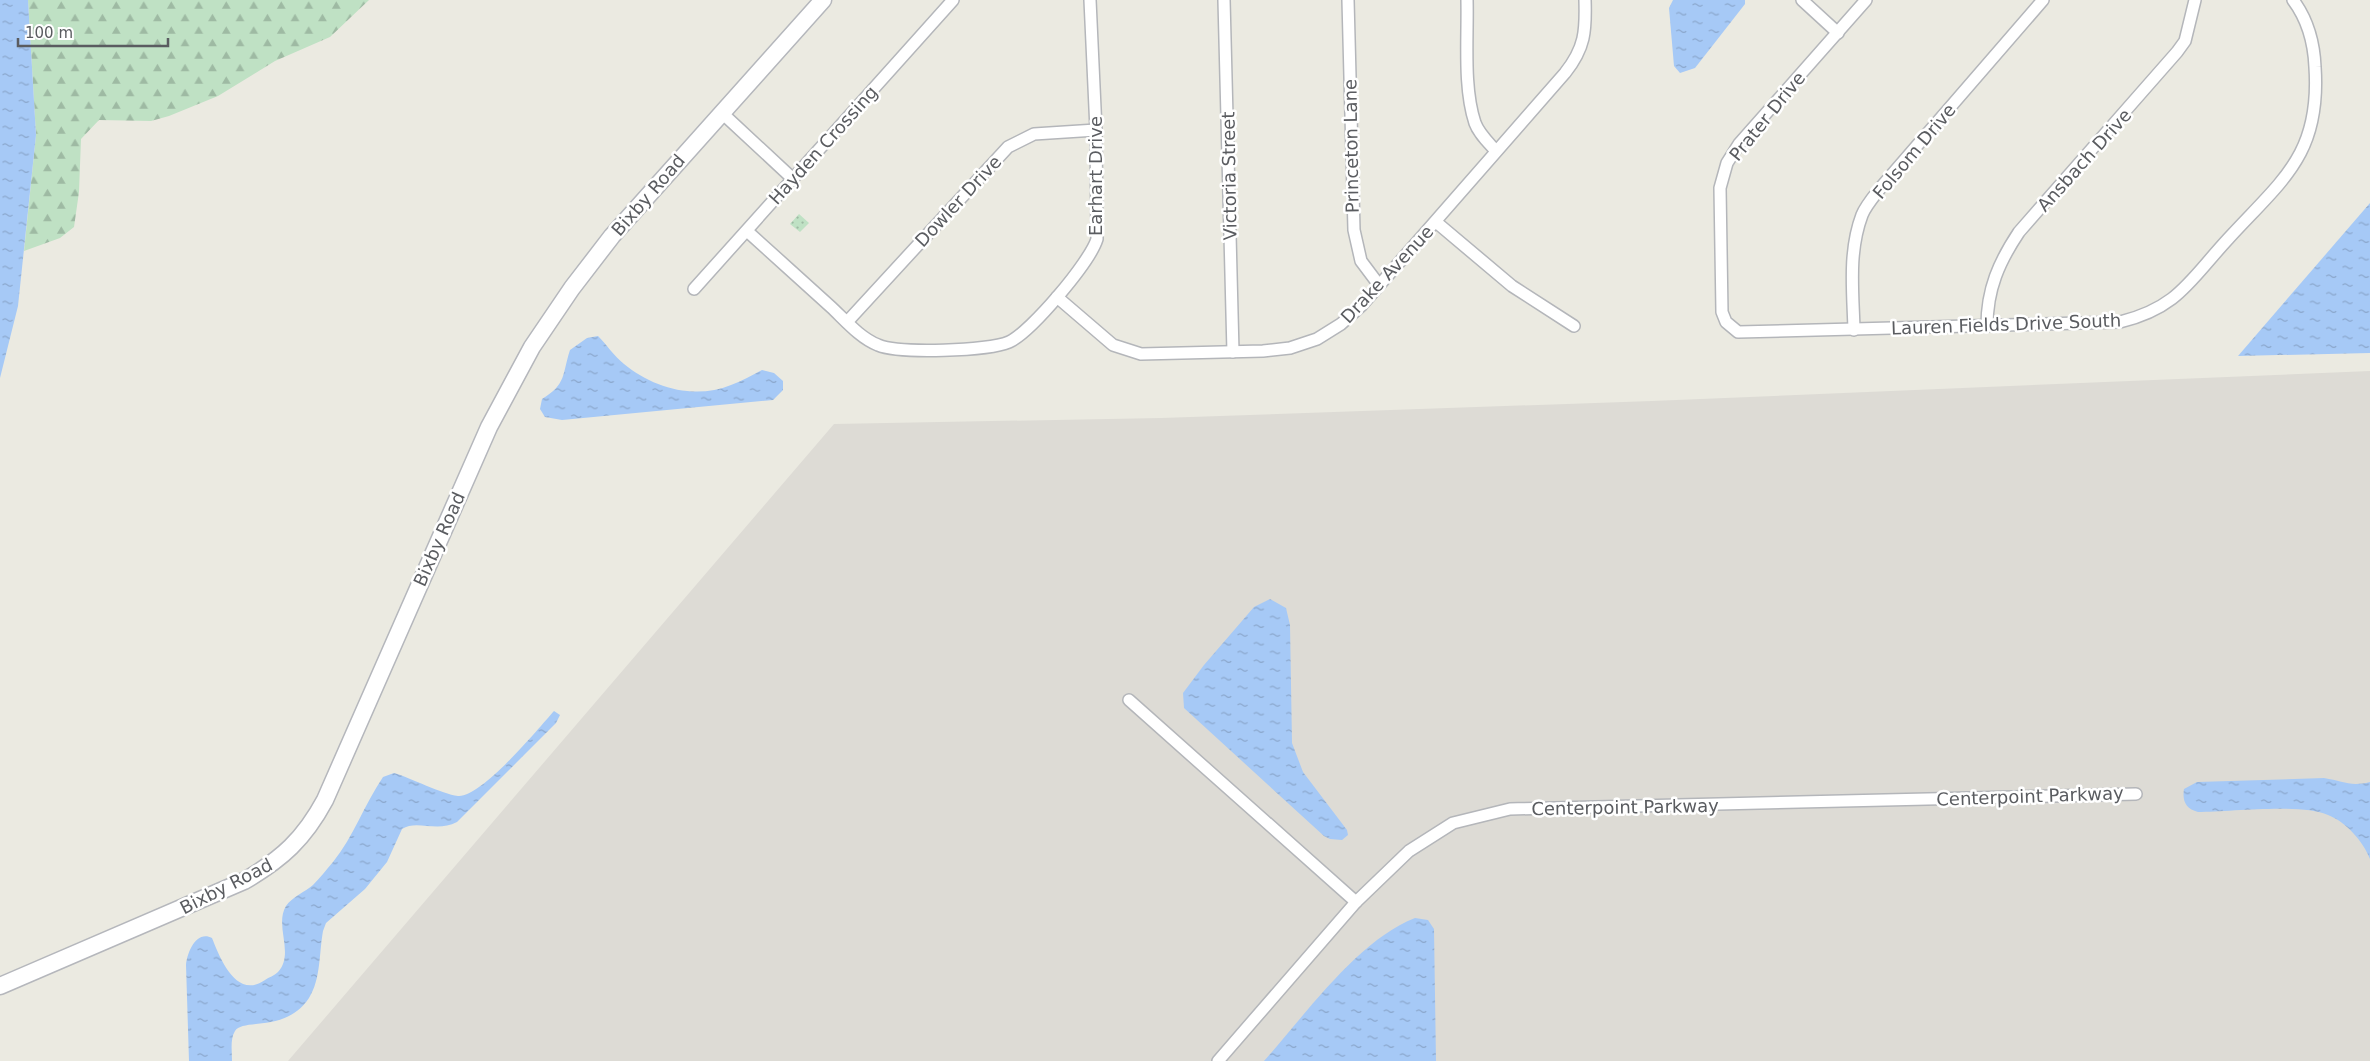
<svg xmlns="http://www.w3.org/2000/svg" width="2370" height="1061" font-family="'DejaVu Sans',sans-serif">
  <defs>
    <pattern id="grass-dots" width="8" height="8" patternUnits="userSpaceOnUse" patternTransform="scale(1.25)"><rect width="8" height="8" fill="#bfe1c4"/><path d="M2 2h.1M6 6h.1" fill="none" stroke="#9ebaa3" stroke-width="1.8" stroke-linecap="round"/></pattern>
    <pattern id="forest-firs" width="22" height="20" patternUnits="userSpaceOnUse" patternTransform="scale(1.25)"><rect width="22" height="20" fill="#bfe1c4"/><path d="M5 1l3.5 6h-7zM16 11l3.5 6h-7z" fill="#9ebaa3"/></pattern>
    <pattern id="water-ripples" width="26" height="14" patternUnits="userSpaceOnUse" patternTransform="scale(1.25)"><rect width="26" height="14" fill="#a6c9f6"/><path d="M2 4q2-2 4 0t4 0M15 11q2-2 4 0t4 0" fill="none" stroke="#8aa6cb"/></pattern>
  </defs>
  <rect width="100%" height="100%" fill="#ebeae1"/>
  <polygon fill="#dddbd5" points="2370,371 2370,1061 288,1061 834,424 1161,418 1652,401"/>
  <polygon fill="url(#grass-dots)" points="799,214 809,223 800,232 790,224"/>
  <polygon fill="url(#forest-firs)" points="28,0 369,0 330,37 275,61 218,96 169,116 151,121 99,120 81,139 79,192 74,227 60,238 24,251 36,135"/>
  <g fill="url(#water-ripples)">
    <polygon points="0,0 28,0 36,135 18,306 0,378"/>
    <polygon points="1673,0 1745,0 1745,4 1695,68 1680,73 1674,66 1669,8"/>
    <polygon points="2370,203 2370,353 2238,356"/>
    <path d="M598 336C607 345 614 356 624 364 653 388 695 400 731 385 742 381 752 375 762 370L774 373 783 381V390L773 400 562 420 545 417 540 409 542 399C567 384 562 374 570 350L587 338Z"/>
    <polygon points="1270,599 1286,608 1290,625 1292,743 1303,772 1347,830 1348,835 1342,840 1330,839 1324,836 1184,708 1183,693 1204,665 1254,607"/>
    <path d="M554 711 560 715 556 723 457 822C436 833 417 819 402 829L387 862 365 889 326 923 323 931C319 953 321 979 309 998 286 1033 243 1018 235 1031 230 1039 232 1051 232 1061H189L186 965C187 953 196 930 212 938 220 958 236 1000 265 980 269 977 274 976 278 972 295 953 274 926 286 906 292 897 305 892 313 885 320 878 326 870 333 862 354 836 364 805 383 777L394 773C411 778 442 794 458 796 481 798 538 729 554 711Z"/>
    <path d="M2324 778C2343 781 2350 787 2370 782V859C2363 841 2346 822 2328 815 2301 803 2230 812 2198 812 2186 809 2182 801 2184 789L2197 782Z"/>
    <path d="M1415 918 1428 920 1434 929 1436 1061H1264C1305 1015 1358 940 1415 918Z"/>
  </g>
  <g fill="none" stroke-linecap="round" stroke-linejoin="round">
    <defs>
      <g id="street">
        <polyline points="1224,0 1233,352"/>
        <polyline points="1348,0 1354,230 1361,261 1379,285"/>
        <path d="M1467 0C1468 38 1463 87 1475 123 1479 134 1488 142 1496 151"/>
        <polyline points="1802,0 1838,33"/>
        <path d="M1866 0 1739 144 1727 163 1720 188 1722 312 1726 322 1738 332 2120 322C2178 308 2190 280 2228 239 2282 180 2321 155 2315 67 2314 43 2308 20 2293 0"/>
        <polyline points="721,112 792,178"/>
        <polyline points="1436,222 1512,286 1574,326"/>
        <path d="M747 231C775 256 803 282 831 307 845 320 860 338 878 345 899 354 988 351 1009 342 1031 332 1090 262 1097 239L1096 130 1090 0"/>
        <polyline points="694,289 953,0"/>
        <path d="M1057 297 1113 345 1141 354 1263 351 1290 348 1317 339 1341 324 1362 305 1565 73C1585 48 1586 31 1585 0"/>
        <polyline points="847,322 1008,147 1034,134 1096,130"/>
        <path d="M1987 326C1987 289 1999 262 2019 232L2177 52 2185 41 2195 0"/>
        <path d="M1854 330C1853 292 1848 252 1862 215 1866 205 1875 195 1882 186L2043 0"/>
        <polyline points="1129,700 1356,902"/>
        <polyline points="1218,1061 1356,902 1409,851 1453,823 1510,809 2136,794"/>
      </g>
      <path id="secondary" d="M0 986 244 881C282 859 304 839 325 800L489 427 532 347 572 288 612 236 823 0"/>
    </defs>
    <use href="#street" stroke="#b4b6ba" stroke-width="14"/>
    <use href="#secondary" stroke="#b5b7bc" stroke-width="19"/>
    <use href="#street" stroke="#fff" stroke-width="11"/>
    <use href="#secondary" stroke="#fff" stroke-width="16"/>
  </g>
  <g text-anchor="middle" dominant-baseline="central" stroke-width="5" stroke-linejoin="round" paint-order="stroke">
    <g font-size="18" fill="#5a5c60" stroke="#fff">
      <text transform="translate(1767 116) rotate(-51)">Prater Drive</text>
      <text transform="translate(823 145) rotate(-48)">Hayden Crossing</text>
      <text transform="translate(1351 146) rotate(-91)">Princeton Lane</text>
      <text transform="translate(1914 151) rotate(-50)">Folsom Drive</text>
      <text transform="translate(2084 160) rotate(-48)">Ansbach Drive</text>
      <text transform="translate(1095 176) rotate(-90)">Earhart Drive</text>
      <text transform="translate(1229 176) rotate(-91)">Victoria Street</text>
      <text transform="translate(648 195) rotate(-49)">Bixby Road</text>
      <text transform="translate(958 201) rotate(-47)">Dowler Drive</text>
      <text transform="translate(1387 274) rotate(-47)">Drake Avenue</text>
      <text transform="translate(2006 324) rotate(-2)">Lauren Fields Drive South</text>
      <text transform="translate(439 539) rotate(-66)">Bixby Road</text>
      <text transform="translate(2030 796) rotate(-2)">Centerpoint Parkway</text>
      <text transform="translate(1625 807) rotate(-1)">Centerpoint Parkway</text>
      <text transform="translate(226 886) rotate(-27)">Bixby Road</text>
    </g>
  </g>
  <path d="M18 38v8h150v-8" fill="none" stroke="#5a5c60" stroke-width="2.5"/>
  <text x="25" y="38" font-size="15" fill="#5a5c60" stroke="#ffffff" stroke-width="4" paint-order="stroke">100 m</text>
</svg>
